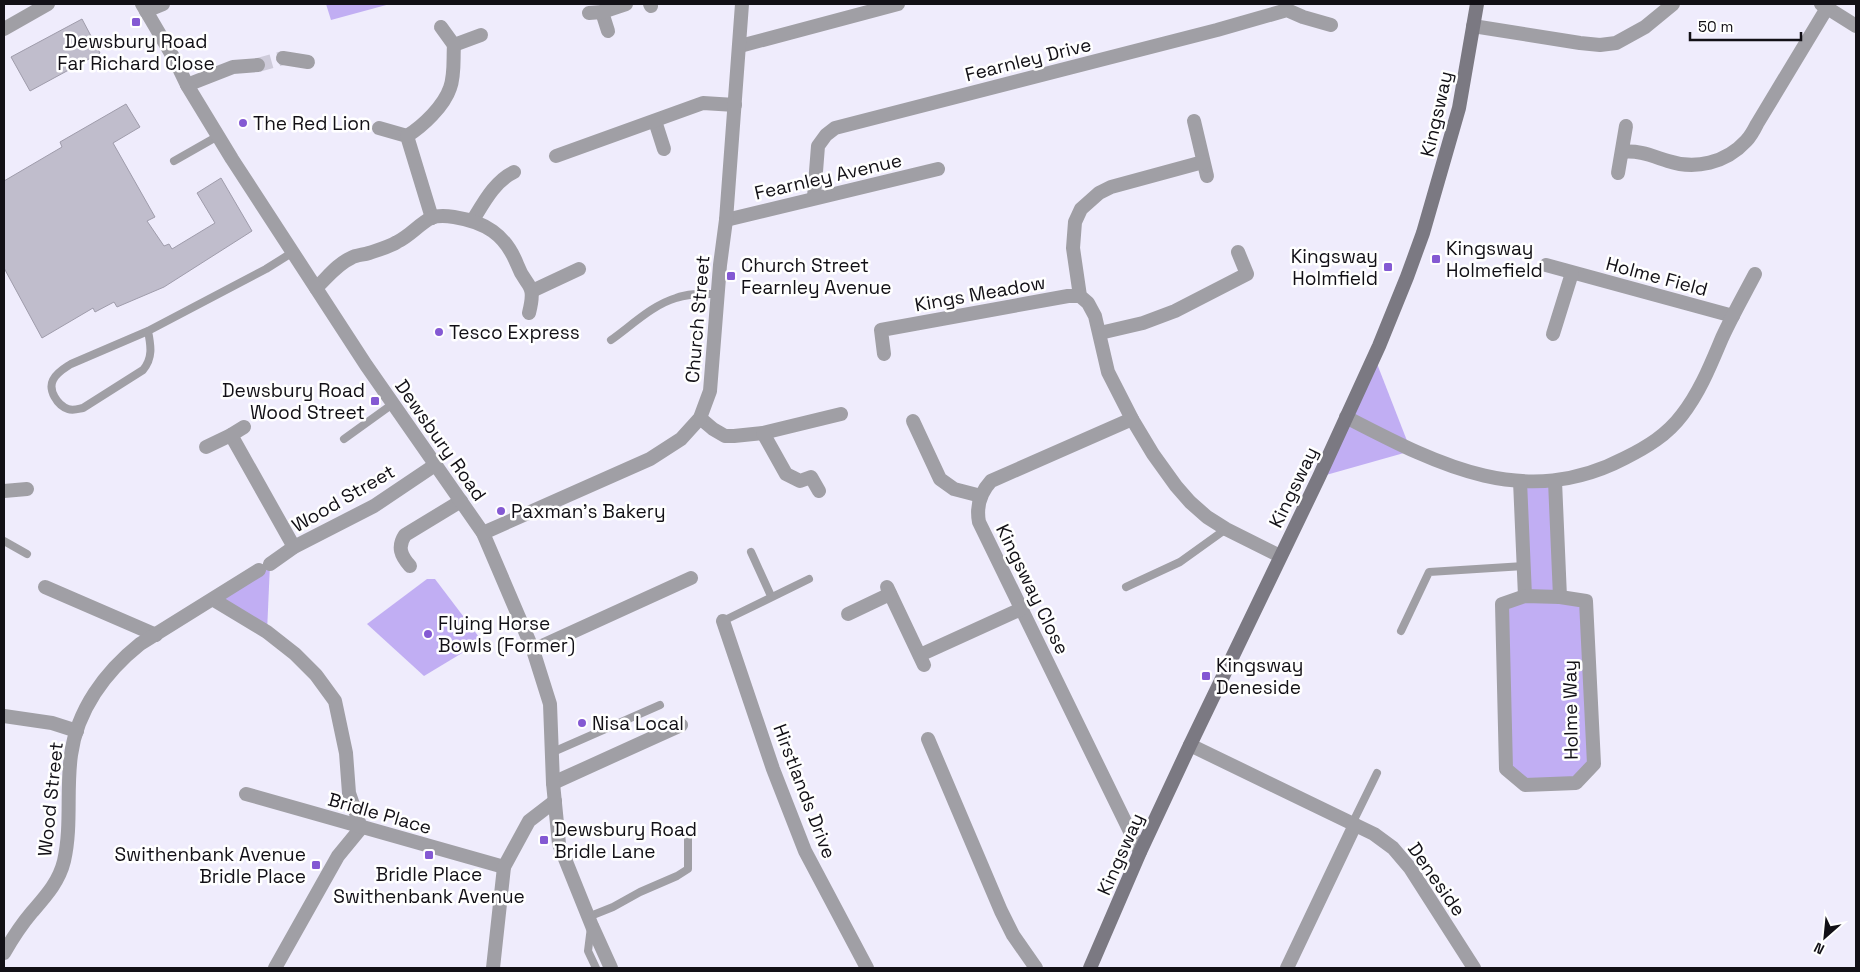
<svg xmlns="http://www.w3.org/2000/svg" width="1860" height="972" viewBox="0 0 1860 972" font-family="'Space Grotesk',sans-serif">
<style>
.green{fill:#c1aef3}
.building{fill:#c0bdcc;stroke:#9f9cab}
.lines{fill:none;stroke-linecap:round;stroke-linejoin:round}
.minor-tunnel{stroke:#cecbda;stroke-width:14;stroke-dasharray:14 7;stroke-linecap:butt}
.service{stroke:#a09fa5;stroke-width:8}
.minor{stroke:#a09fa5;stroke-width:14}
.tertiary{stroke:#a09fa5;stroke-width:14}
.secondary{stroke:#7b7982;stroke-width:14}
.poi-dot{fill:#8459d3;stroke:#fff;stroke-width:2}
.labels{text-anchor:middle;stroke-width:5;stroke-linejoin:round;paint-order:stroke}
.poi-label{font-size:19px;fill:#121016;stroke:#fff;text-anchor:start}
.street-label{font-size:19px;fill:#121016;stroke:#fff}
</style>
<rect width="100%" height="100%" fill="#efecfc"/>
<g class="green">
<polygon points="326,4 390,4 331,20"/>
<polygon points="1374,356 1411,451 1319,477"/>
<polygon points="1520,481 1555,481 1560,597 1586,601 1594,764 1576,783 1525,785 1506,769 1502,604 1525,596"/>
<polygon points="270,564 267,632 214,600"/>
<polygon points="427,579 435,579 482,641 424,676 367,624"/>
</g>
<g class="building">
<polygon points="82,19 100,53 30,91 11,57"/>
<polygon points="126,104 140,127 113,143 155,217 147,221 164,246 169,244 172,249 215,223 197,193 221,178 252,231 164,287 117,307 114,302 95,312 93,308 42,338 4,268 4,181 62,147 60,142"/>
</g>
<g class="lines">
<polyline class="minor-tunnel" points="258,65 283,58"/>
<g class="service">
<polyline points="174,161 218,136"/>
<path d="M148 331C151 346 153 358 143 370L83 408C78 409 73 411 68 409 57 405 48 390 53 380 57 372 65 368 71 364L148 331 266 269 293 252"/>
<path d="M611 340C631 326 652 305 676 298 689 293 704 294 718 294"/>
<polyline points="344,439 394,403"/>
<polyline points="4,541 27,554"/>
<polyline points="751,552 771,596"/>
<polyline points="1126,587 1180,562 1226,529"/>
<polyline points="723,621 809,579"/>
<polyline points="1401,631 1429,572 1524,566"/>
<polyline points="553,752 660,705"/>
<polyline points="1352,824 1377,773"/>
<polyline points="588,917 613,907 640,892 677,876 688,869 688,839"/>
<polyline points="591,927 588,951 596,968"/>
</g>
<g class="minor">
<polyline points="650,4 651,6"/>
<polyline points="1821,4 1856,26"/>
<polyline points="146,11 163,4"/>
<polyline points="602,12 608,31"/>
<polyline points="589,13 602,12 626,4"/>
<polyline points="1473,26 1580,43 1600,45 1616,43 1645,27 1673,4"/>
<polyline points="441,27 454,45 481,35"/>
<polyline points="4,29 48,4"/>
<polyline points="740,46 898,4"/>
<polyline points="283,58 308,62"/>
<polyline points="187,85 233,67 258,65"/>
<polyline points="655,121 664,149"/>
<polyline points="1194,121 1207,176"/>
<polyline points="379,128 407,136 432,218"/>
<path d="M407 136C423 126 444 106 450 88 455 75 453 58 454 45"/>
<path d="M1622 152C1639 150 1652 156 1668 161 1695 170 1726 163 1746 141 1751 136 1754 130 1757 124L1827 8"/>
<polyline points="556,156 703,103 735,105"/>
<polyline points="1203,162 1111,187 1099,193 1081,209 1075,222 1073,248 1080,296 1088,303 1095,316 1108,372 1132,419 1153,454 1176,486 1190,502 1207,517 1226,529 1280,556"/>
<polyline points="1618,173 1626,126"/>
<polyline points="814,197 818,146 826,135 835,128 1217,30 1287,10 1303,17 1331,25"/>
<path d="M473 220C484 202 495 181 514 172"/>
<polyline points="726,220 938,169"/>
<polyline points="1546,265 1733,316"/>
<path d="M316 288C327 278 337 264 351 258 356 255 363 255 369 253 378 250 389 247 397 242 410 236 419 224 431 218 438 215 447 216 454 217 485 222 505 234 517 264 526 289 537 281 529 313"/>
<polyline points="532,291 579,269"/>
<polyline points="1100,333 1143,323 1175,311 1247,274 1238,252"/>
<polyline points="1553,334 1572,273"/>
<polyline points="884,354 881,330 1068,296 1080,296"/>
<path d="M1346 417C1437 464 1524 511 1625 458 1647 447 1667 435 1682 415 1700 392 1711 364 1722 338 1732 316 1744 295 1755 274"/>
<polyline points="700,418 713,429 725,436 734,436 763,433 841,414"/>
<path d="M1132 419 991 481C980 493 976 506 979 522L1140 852"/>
<polyline points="913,421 940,479 954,489 981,496"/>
<polyline points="763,433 786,474 800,481 811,477 819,491"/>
<polyline points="231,435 294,547"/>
<polyline points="206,447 231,435 244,427"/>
<polyline points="1520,481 1525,596"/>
<polyline points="1555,481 1560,597"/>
<polyline points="4,491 27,489"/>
<polyline points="270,564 294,547 374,506 435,465"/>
<path d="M410 566C401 556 397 547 405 535L461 501"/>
<polyline points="45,587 156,635"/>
<polyline points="887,587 924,665"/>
<polygon points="1525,596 1560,597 1586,601 1594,764 1576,783 1525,785 1506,769 1502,604"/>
<polyline points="214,600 267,632 295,654 316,675 335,701 346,753 349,793 361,828 338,856 275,968"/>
<polyline points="848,614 890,594"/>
<polyline points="723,621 773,769 805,851 867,968"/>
<polyline points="533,650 691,578"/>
<polyline points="920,655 1021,609"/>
<polyline points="4,716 52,723 77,731"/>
<polyline points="928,739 1001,911 1013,935 1036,968"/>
<polyline points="1190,745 1374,834 1393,848 1410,868 1474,968"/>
<polyline points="553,783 681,725"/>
<polyline points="246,794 504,867"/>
<path d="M4 953C12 939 21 925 32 912 45 897 59 882 64 861 72 826 66 790 71 755 77 710 105 672 140 644L259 570"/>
<polyline points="493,968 504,867 529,821 555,801"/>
<polyline points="1287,968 1355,825"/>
</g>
<g class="tertiary">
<polyline points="142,4 176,62 187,85 232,159 366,365 483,533 533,650 550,704 553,783 559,844 592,926 611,968"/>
<polyline points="483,533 650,459 681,439 700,418 710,391 720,265 726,220 742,4"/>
</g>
<polyline class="secondary" points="1090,968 1140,852 1190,745 1319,477 1379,346 1407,277 1423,233 1459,108 1477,4"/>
</g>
<g class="poi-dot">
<rect x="131" y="17" width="10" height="10" rx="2.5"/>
<circle cx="243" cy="123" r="5"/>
<rect x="1431" y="254" width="10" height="10" rx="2.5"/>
<rect x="1383" y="262" width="10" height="10" rx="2.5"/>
<rect x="726" y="271" width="10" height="10" rx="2.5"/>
<circle cx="439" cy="332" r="5"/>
<rect x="370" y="396" width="10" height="10" rx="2.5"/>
<circle cx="501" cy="511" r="5"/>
<circle cx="428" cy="634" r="5"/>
<rect x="1201" y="671" width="10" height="10" rx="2.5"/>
<circle cx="582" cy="723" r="5"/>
<rect x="539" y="835" width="10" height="10" rx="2.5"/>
<rect x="424" y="850" width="10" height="10" rx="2.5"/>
<rect x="311" y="860" width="10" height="10" rx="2.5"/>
</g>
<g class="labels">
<g class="poi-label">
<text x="136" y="48" text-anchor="middle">Dewsbury Road<tspan x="136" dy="22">Far Richard Close</tspan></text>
<text x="253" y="130">The Red Lion</text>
<text x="1446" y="255">Kingsway<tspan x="1446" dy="22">Holmefield</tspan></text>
<text x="1378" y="263" text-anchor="end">Kingsway<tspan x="1378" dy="22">Holmfield</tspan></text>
<text x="741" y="272">Church Street<tspan x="741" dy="22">Fearnley Avenue</tspan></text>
<text x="449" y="339">Tesco Express</text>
<text x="365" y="397" text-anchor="end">Dewsbury Road<tspan x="365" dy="22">Wood Street</tspan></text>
<text x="511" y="518">Paxman's Bakery</text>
<text x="438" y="630">Flying Horse<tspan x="438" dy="22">Bowls (Former)</tspan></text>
<text x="1216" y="672">Kingsway<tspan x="1216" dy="22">Deneside</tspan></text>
<text x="592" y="730">Nisa Local</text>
<text x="554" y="836">Dewsbury Road<tspan x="554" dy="22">Bridle Lane</tspan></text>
<text x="306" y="861" text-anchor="end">Swithenbank Avenue<tspan x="306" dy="22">Bridle Place</tspan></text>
<text x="429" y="881" text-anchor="middle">Bridle Place<tspan x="429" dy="22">Swithenbank Avenue</tspan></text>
</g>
<g class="street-label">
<text transform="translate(1028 59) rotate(-14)" y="7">Fearnley Drive</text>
<text transform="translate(1436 114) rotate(-77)" y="7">Kingsway</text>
<text transform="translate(828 176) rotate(-13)" y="7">Fearnley Avenue</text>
<text transform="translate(1657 276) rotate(15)" y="7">Holme Field</text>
<text transform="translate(980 293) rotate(-10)" y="7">Kings Meadow</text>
<text transform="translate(697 319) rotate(-85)" y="7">Church Street</text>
<text transform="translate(441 440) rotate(55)" y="7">Dewsbury Road</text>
<text transform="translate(1293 487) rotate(-64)" y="7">Kingsway</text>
<text transform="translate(343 498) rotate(-30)" y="7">Wood Street</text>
<text transform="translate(1033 589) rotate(64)" y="7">Kingsway Close</text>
<text transform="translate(1570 710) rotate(-91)" y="7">Holme Way</text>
<text transform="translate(805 791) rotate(69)" y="7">Hirstlands Drive</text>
<text transform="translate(50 799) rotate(-84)" y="7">Wood Street</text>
<text transform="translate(380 813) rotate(16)" y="7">Bridle Place</text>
<text transform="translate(1120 854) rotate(-66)" y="7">Kingsway</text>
<text transform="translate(1437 879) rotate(55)" y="7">Deneside</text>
</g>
</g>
<rect width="1860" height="972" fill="none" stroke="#121016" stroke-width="10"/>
<g transform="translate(1825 937) rotate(207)" stroke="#ffffff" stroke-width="4" paint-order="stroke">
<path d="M0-4L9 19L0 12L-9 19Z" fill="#121016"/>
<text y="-8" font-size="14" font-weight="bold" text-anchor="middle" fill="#121016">N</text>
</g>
<path d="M1690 32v8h111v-8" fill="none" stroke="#121016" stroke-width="2.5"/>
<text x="1698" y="32" font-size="15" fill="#121016" stroke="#ffffff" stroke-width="4" paint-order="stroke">50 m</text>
</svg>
